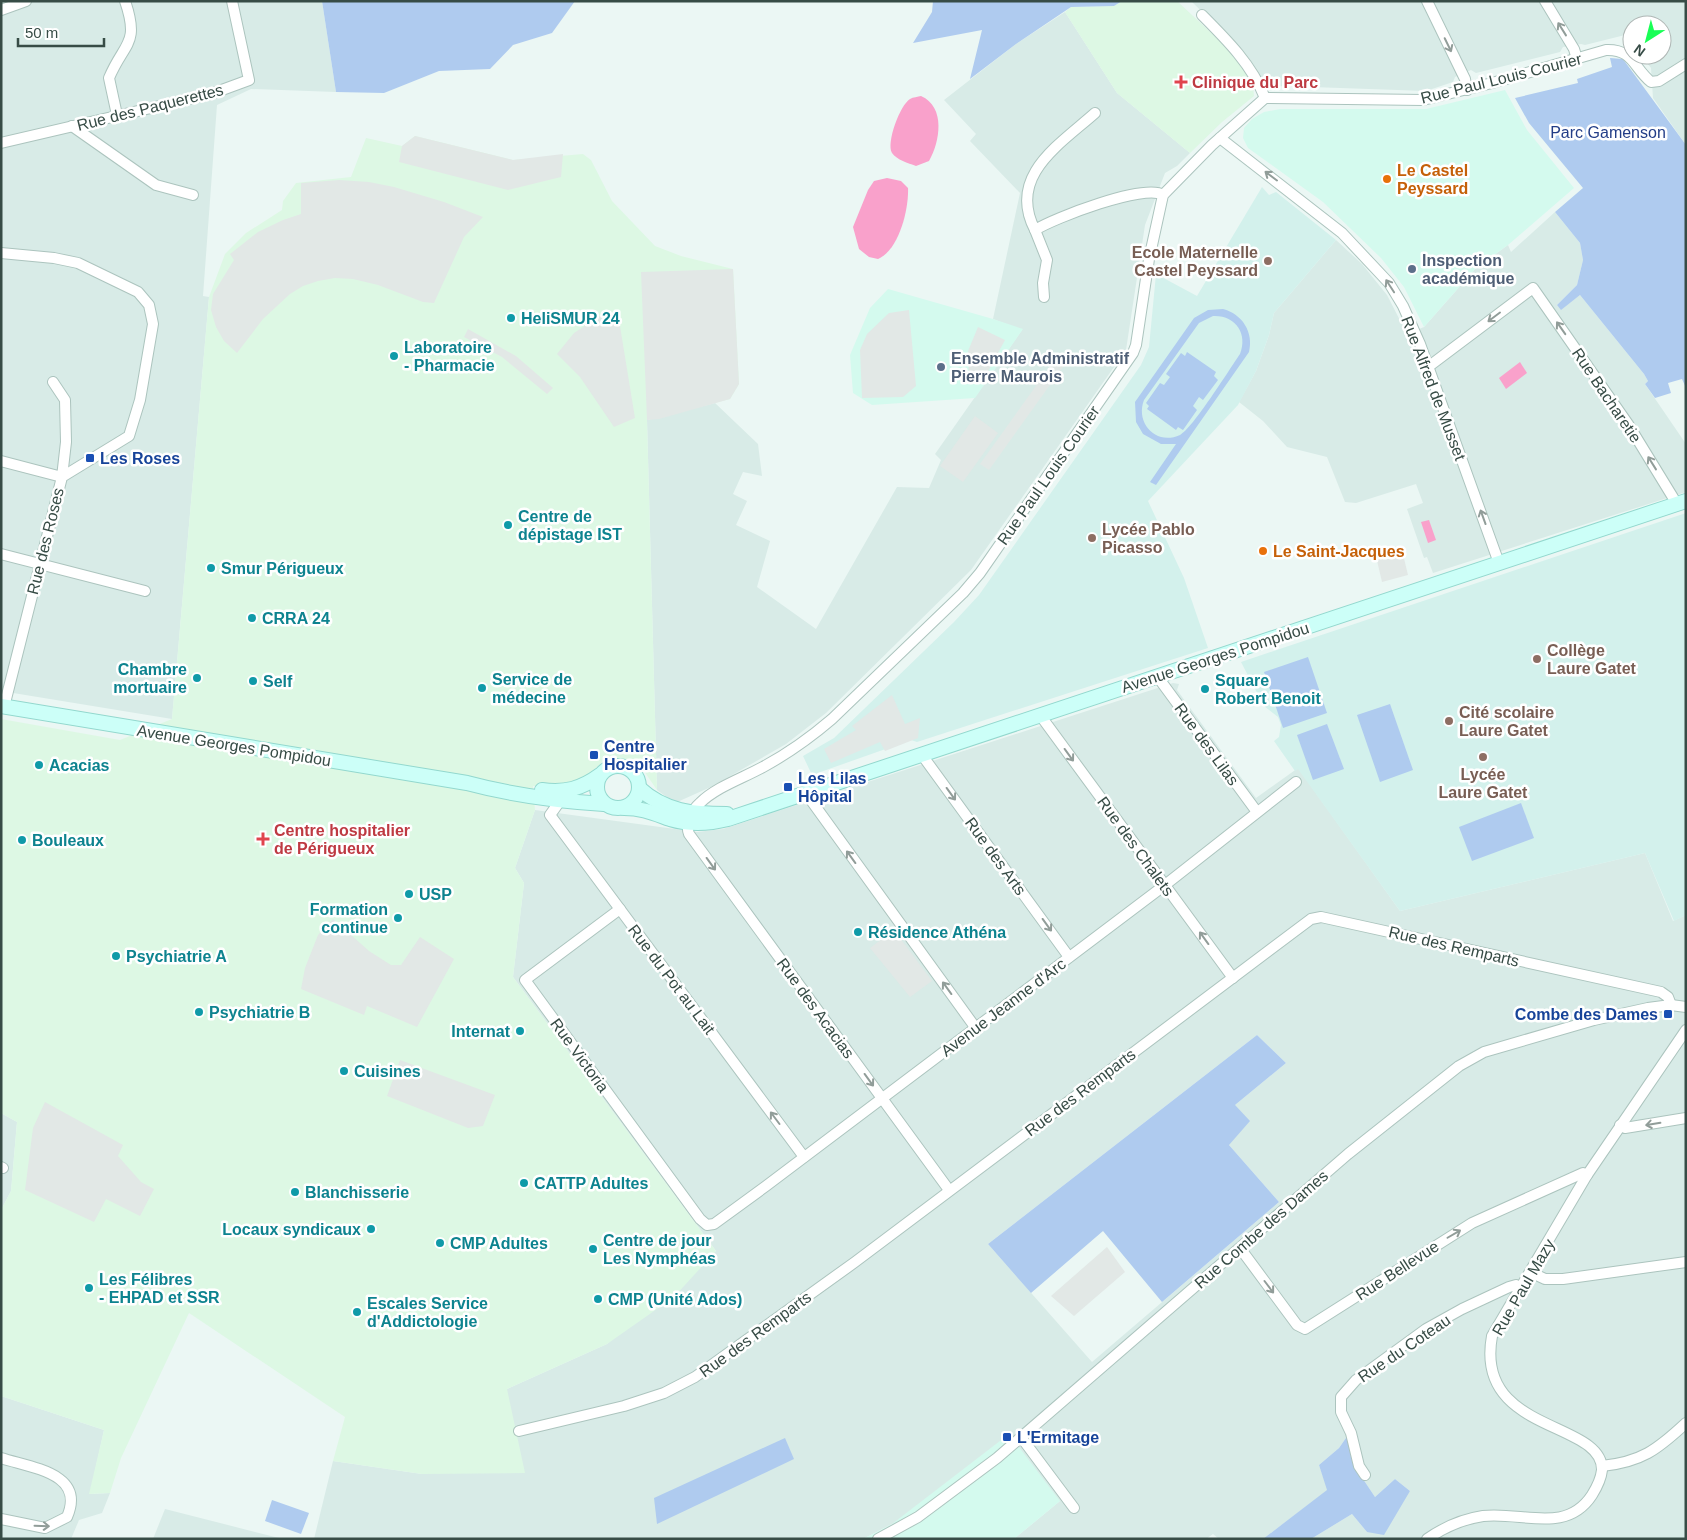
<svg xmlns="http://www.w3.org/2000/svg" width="1687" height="1540" viewBox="0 0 1687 1540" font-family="Helvetica,sans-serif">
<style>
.residential{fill:#d8ebe7;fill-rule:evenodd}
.commercial{fill:#d4faee}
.education{fill:#d3f1ec}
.medical{fill:#ddf8e4}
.green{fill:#afcbef;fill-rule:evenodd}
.parking{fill:#e2e8e6}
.water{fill:#f9a1cb}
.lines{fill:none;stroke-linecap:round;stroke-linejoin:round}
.street-casing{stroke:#acc4be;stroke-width:12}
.secondary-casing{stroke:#93d8ce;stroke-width:16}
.street{stroke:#fff;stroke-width:10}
.secondary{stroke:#ccfff8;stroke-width:14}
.oneway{stroke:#919d99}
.health-dot{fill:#e0444e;stroke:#fff;stroke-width:2}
.food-dot{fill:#e8710a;stroke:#fff;stroke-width:2}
.education-dot{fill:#8d6e63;stroke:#fff;stroke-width:2}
.service-dot{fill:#5c6f8a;stroke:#fff;stroke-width:2}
.culture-dot{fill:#0f9aa8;stroke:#fff;stroke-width:2}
.transit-dot{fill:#1a4fb4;stroke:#fff;stroke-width:2}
.labels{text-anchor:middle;stroke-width:5;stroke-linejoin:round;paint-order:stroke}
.street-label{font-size:16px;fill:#374c46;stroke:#fff}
.health-label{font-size:16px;font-weight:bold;fill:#be3a42;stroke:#fff;text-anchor:start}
.park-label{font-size:16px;fill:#223d87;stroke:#fff}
.food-label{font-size:16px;font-weight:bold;fill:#c56008;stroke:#fff;text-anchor:start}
.education-label{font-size:16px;font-weight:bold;fill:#785e54;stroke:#fff;text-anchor:start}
.service-label{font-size:16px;font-weight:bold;fill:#4e5e75;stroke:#fff;text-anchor:start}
.culture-label{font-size:16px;font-weight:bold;fill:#0d838f;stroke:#fff;text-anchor:start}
.transit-label{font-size:16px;font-weight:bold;fill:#164399;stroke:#fff;text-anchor:start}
</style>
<rect width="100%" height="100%" fill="#ebf7f4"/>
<g class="residential">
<polygon points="1,1 322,1 336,92 251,89 217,105 203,296 209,297 172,719 1,691"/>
<polygon points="1191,1 1686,1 1686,145 1653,98 1651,68 1641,55 1662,55 1662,25 1632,25 1632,43 1625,35 1585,45 1581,44 1563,47 1560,52 1476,73 1471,70 1455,77 1453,82 1426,91 1283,86 1269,88 1232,41"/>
<polygon points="1065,12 1117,93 1190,153 1177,166 1165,173 1145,225 1126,350 971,570 826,713 786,744 713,786 675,803 657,790 647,420 715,403 758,444 762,476 743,472 733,494 747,501 736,525 770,541 757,587 816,629 897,487 929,488 941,460 935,454 1022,330 993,319 1020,193 970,141 976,134 944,100 1016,44"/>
<polygon points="1555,212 1580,243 1583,260 1577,285 1557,305 1561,309 1580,295 1644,374 1648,381 1645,384 1686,444 1686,492 1433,573 1427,557 1424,558 1407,509 1423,503 1416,484 1356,503 1345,502 1327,457 1287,447 1263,421 1239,402 1256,371 1269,335 1274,313 1336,240 1362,264 1387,295 1407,334 1424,327 1476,268 1508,245 1511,252"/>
<path d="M1173 683 1179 684 1177 690 1256 798 1298 768 1400 911 1645 853 1673 921 1686 915V1539H1311L1352 1514 1367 1532 1410 1491 1395 1479 1375 1497 1357 1470 1348 1435 1339 1448 1319 1465 1328 1490 1263 1539H1219L1213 1534 1206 1539H1014L1060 1501 892 1524 863 1539H314L333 1461 422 1474 507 1389 607 1344 716 1251 513 977 524 883 515 868 535 810 697 832 723 829ZM1257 1035 1286 1063 1235 1105 1229 1145 1279 1202 1092 1362 988 1244Z"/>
<polygon points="1,1113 17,1122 11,1191 1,1210"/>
<polygon points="1,1396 104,1430 90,1494 110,1493 102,1513 79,1520 71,1539 1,1539"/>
<polygon points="165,1509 283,1539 153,1539"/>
</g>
<g class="commercial">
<polygon points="1505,90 1527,130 1574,188 1508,245 1476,268 1424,327 1404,287 1381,258 1323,202 1248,148 1243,138 1244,128 1252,119 1264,112 1280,109 1426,109"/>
<polygon points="888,289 993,319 1023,329 975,398 872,405 853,393 850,355 870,308"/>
<polygon points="1009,1434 1060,1501 1014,1539 863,1539 892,1524"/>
</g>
<g class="education">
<polygon points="1262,187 1269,195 1276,192 1336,240 1274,313 1269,335 1256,371 1238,405 1148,501 1184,578 1208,648 917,742 911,740 812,775 803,756 834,738 954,622 979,595 1141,365 1149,347 1156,274 1197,296"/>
<polygon points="1686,513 1686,915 1674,921 1645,853 1400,911 1298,769 1295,771 1274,741 1279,737 1281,725 1278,717 1264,706 1241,662"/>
</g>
<g class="medical">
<polygon points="1122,1 1177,1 1222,43 1252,77 1254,96 1222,122 1190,153 1117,93 1065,12 1071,7 1114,6"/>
<polygon points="415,136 513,160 583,154 591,160 612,201 655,246 681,256 733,269 739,384 730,399 647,420 657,790 644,771 633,760 606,759 588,775 560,788 533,786 535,810 515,868 524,883 513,977 716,1251 674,1297 607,1344 507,1389 525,1473 422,1474 333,1461 345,1417 189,1313 121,1458 110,1493 89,1494 104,1430 1,1396 1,1210 11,1191 17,1122 1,1113 1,719 120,740 172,719 209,297 225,254 246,233 282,210 283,201 296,183 351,177 366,138 402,146"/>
</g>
<g class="green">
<polygon points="322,1 575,1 552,33 513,45 490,69 439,71 384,93 336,92"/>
<polygon points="933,1 1122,1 1114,6 1071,7 1016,44 970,79 982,30 913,43 932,12"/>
<polygon points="1610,58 1623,59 1686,145 1686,388 1682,379 1668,383 1671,393 1655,398 1645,384 1648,381 1644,374 1580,295 1561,310 1557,305 1577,285 1583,260 1580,243 1555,212 1583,188 1529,123 1515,98 1578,83 1577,79 1612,67"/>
<path d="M1223 309C1242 314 1254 332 1249 352L1156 485 1150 482 1176 444H1161L1143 434 1136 422 1135 402 1194 318 1208 310ZM1213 316C1236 315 1248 334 1240 354 1229 370 1193 428 1180 435 1156 446 1135 423 1144 400L1199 323Z"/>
<polygon points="1187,352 1216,372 1214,376 1218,380 1203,400 1199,397 1193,406 1197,410 1183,430 1178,427 1176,430 1147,409 1149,406 1146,403 1160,383 1164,385 1170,377 1166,374 1181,353 1185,356"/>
<polygon points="1308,657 1327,713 1283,728 1264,672"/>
<polygon points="1390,704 1413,770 1380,782 1357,715"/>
<polygon points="1327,724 1344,769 1313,780 1297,735"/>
<polygon points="1521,803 1534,838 1472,861 1459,827"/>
<polygon points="1257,1035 1286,1063 1235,1105 1250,1121 1229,1145 1279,1202 1162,1302 1103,1231 1031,1293 988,1244"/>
<polygon points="1348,1435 1357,1470 1375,1497 1395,1479 1410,1491 1384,1535 1367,1532 1352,1514 1311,1539 1263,1539 1327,1490 1319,1465 1339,1448"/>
<polygon points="785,1438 794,1459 657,1524 654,1498"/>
<polygon points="272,1500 309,1513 301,1534 265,1521"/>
</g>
<g class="parking">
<polygon points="415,136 513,160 563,154 561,177 508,190 399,162 402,146"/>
<polygon points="339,180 369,182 394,187 444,202 483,217 464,237 434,303 423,302 378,285 353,279 335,278 318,281 303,286 290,294 263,319 237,353 224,341 216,327 211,310 213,294 234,260 230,254 258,232 283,220 301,214 301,183"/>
<polygon points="733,269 739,384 730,399 659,419 647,420 641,272"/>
<polygon points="909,310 916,386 903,397 862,398 860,350 867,334 889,313"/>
<polygon points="606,312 609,321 619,320 635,418 614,427 580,377 557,354 574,333"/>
<polygon points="978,327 1005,340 984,379 969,380 968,351"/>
<polygon points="468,329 516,356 553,388 547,394 502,357 464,337"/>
<polygon points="1056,358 1065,364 989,470 980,464"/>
<polygon points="975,416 998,433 963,482 940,466"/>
<polygon points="1401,546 1408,575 1382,582 1375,552"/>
<polygon points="892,695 905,724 920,718 918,738 885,751 880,742 831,763 824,749 856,730 852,726"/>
<polygon points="333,919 369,951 391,965 401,965 420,937 454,959 417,1027 367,1006 364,1015 301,989 305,968 318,935"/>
<polygon points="894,930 932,981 910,997 870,948"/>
<polygon points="400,1060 495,1095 483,1126 468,1128 387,1096"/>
<polygon points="45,1102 123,1145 118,1156 141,1182 154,1189 140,1216 106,1199 94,1222 25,1190 33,1128"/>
<polygon points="1107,1247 1125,1272 1074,1316 1051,1296"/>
</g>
<g class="water">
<path d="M921 96C946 107 940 142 929 161L916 166C908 163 897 160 892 153 886 143 900 105 910 99 913 97 918 97 921 96Z"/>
<path d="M887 178 901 181 908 188C909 209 899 250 878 259L869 257 859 249 853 227 868 190 874 181Z"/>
<polygon points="1520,362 1527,373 1506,389 1499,378"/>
<polygon points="1429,520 1436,540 1428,543 1421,522"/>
</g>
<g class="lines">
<defs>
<g id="street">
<polyline points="1427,1 1465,79 1467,90"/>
<polyline points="1545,1 1574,49 1577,59"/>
<polyline points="1,10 26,1"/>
<path d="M1202 15C1227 40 1252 65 1265 98"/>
<path d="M1095 113C1059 145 1007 176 1035 230 1054 218 1145 183 1163 195"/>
<path d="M117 115 109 78C124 42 140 45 125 1"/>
<polyline points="72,126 156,185 193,195"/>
<polyline points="1220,138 1342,233 1389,283 1403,306 1420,344 1499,563"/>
<polyline points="1,143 211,94 249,80 232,1"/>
<polyline points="1035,230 1047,260 1043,283 1044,297"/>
<polyline points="1,253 54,258 78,263 138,292 149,305 153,324 140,400 129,436 62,477 4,707"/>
<polyline points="1428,367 1533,288 1628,424 1677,504"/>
<polyline points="1,461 62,477 66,442 65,400 53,382"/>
<polyline points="1,554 145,591"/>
<polyline points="1157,676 1257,812"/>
<polyline points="1040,715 1233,978"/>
<polyline points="922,755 1069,957"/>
<polyline points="805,792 975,1027"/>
<polyline points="560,801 550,815 804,1157"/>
<polyline points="620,909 525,980 700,1219 707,1225 714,1224 766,1186 1165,885 1296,782"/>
<polyline points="1620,1125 1625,1128 1686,1118"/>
<polyline points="1,1167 3,1168"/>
<path d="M949 1190 689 834C685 824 692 810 700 803 716 787 743 778 763 767 787 754 811 737 832 719L963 593 980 573 1133 353 1136 345 1149 259 1163 195 1212 145 1265 98 1423 100 1492 83 1606 50C1633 49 1633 67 1651 82L1659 81 1686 64"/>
<polyline points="1240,1248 1297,1325 1305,1329 1472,1223 1583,1173 1587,1175"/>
<polyline points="1530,1272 1545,1279 1563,1279 1686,1262"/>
<polyline points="519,1431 624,1406 664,1393 695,1377 855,1262 1311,919 1321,917 1661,992 1668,997 1671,1005"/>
<polyline points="1021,1437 1074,1508"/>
<path d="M1 1458C32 1468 86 1473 67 1517L45 1528 1 1519"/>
<path d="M1602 1466C1641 1462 1657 1450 1686 1423"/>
<polyline points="1365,1475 1359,1466 1351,1433 1341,1412 1341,1397 1356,1380 1426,1329 1462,1309 1509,1287 1516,1285 1520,1288"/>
<polyline points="878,1539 918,1517 997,1458 1348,1154 1459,1066 1484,1052 1594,1020 1648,1008 1671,1005 1686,1007"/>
<path d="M1427 1539C1443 1528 1463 1519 1483 1516 1521 1511 1566 1535 1592 1495 1597 1487 1601 1479 1602 1470 1603 1420 1474 1434 1492 1336L1587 1175 1686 1030"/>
</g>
<g id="secondary">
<path d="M1 706 467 783C512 795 557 801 604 804"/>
<circle cx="618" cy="787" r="21"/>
<path d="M639 788C665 812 693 814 727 814"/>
<path d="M542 790C565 793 581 789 600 775"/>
<path d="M624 808C642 808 653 813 670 819 690 825 708 824 728 819L1686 501"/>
</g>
</defs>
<use href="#street" class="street-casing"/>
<use href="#secondary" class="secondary-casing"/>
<use href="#street" class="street"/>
<use href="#secondary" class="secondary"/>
</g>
<defs><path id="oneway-shaft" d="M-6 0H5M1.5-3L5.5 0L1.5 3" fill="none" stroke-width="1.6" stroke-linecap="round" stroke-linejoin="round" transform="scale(1.25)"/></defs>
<g class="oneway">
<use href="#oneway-shaft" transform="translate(1562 29) rotate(-122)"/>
<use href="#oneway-shaft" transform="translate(1448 45) rotate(64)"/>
<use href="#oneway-shaft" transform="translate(1271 176) rotate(-143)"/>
<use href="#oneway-shaft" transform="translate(1390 286) rotate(-123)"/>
<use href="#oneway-shaft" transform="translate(1494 317) rotate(143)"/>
<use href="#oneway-shaft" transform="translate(1561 328) rotate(-125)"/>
<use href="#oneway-shaft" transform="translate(1652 463) rotate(-122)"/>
<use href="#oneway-shaft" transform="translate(1483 517) rotate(-110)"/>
<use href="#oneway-shaft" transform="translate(1069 755) rotate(54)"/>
<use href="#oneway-shaft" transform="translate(951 794) rotate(54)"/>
<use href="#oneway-shaft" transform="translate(851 857) rotate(-126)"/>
<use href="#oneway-shaft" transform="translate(711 864) rotate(54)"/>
<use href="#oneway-shaft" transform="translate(1047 925) rotate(54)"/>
<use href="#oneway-shaft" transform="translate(1204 938) rotate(-126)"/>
<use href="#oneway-shaft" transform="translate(947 988) rotate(-126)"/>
<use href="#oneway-shaft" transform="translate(869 1080) rotate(54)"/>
<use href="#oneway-shaft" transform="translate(775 1118) rotate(-127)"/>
<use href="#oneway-shaft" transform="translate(1653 1124) rotate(171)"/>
<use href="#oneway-shaft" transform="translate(1454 1234) rotate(-30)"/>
<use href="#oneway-shaft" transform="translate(1269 1287) rotate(53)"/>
<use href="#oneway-shaft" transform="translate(42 1526) rotate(2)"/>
</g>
<g class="health-dot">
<path d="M1178.5 74.5h5v5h5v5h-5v5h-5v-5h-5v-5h5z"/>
<path d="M260.5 831.5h5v5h5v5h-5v5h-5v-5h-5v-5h5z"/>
</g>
<g class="food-dot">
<circle cx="1387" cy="179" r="5"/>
<circle cx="1263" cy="551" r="5"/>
</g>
<g class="education-dot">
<circle cx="1268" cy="261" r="5"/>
<circle cx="1092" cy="538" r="5"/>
<circle cx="1537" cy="659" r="5"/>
<circle cx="1449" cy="721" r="5"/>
<circle cx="1483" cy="757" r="5"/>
</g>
<g class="service-dot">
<circle cx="1412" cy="269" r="5"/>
<circle cx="941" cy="367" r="5"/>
</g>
<g class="culture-dot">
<circle cx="511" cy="318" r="5"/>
<circle cx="394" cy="356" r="5"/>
<circle cx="508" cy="525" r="5"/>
<circle cx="211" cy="568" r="5"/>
<circle cx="252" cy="618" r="5"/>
<circle cx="197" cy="678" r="5"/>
<circle cx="253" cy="681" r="5"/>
<circle cx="482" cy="688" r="5"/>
<circle cx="1205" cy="689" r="5"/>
<circle cx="39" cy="765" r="5"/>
<circle cx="22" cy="840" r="5"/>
<circle cx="409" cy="894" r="5"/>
<circle cx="398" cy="918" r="5"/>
<circle cx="858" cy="932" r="5"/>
<circle cx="116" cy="956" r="5"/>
<circle cx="199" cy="1012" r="5"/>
<circle cx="520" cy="1031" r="5"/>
<circle cx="344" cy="1071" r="5"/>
<circle cx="524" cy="1183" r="5"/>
<circle cx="295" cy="1192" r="5"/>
<circle cx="371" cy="1229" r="5"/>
<circle cx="440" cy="1243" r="5"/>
<circle cx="593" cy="1249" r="5"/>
<circle cx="89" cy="1288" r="5"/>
<circle cx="598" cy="1299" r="5"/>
<circle cx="357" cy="1312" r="5"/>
</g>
<g class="transit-dot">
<rect x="85" y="453" width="10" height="10" rx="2.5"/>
<rect x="589" y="750" width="10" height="10" rx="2.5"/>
<rect x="783" y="782" width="10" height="10" rx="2.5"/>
<rect x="1663" y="1009" width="10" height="10" rx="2.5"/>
<rect x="1002" y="1432" width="10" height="10" rx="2.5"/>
</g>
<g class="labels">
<g class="street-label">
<text transform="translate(1501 78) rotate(-14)" y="6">Rue Paul Louis Courier</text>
<text transform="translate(150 107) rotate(-14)" y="6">Rue des Paquerettes</text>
<text transform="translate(1434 388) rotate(69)" y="6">Rue Alfred de Musset</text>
<text transform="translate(1607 395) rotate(56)" y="6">Rue Bacharetie</text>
<text transform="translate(1048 475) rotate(-55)" y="6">Rue Paul Louis Courier</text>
<text transform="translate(45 541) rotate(-76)" y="6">Rue des Roses</text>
<text transform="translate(1215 657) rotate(-18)" y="6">Avenue Georges Pompidou</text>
<text transform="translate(1207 744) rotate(54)" y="6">Rue des Lilas</text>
<text transform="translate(234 745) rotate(9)" y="6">Avenue Georges Pompidou</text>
<text transform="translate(1136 846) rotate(54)" y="6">Rue des Chalets</text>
<text transform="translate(996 856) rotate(54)" y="6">Rue des Arts</text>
<text transform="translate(1454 946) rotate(13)" y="6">Rue des Remparts</text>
<text transform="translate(672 979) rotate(53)" y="6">Rue du Pot au Lait</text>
<text transform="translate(1003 1007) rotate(-37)" y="6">Avenue Jeanne d'Arc</text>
<text transform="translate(816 1008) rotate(54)" y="6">Rue des Acacias</text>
<text transform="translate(580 1055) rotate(54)" y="6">Rue Victoria</text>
<text transform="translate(1080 1092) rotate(-37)" y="6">Rue des Remparts</text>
<text transform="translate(1261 1229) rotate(-41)" y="6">Rue Combe des Dames</text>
<text transform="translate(1397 1270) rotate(-33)" y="6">Rue Bellevue</text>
<text transform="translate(1523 1287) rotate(-60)" y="6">Rue Paul Mazy</text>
<text transform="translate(755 1334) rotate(-36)" y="6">Rue des Remparts</text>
<text transform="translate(1404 1348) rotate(-34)" y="6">Rue du Coteau</text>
</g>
<g class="health-label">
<text x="1192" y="88">Clinique du Parc</text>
<text x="274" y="836">Centre hospitalier<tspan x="274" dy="18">de Périgueux</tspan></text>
</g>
<g class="park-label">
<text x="1608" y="138">Parc Gamenson</text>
</g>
<g class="food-label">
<text x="1397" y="176">Le Castel<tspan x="1397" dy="18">Peyssard</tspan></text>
<text x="1273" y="557">Le Saint-Jacques</text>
</g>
<g class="education-label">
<text x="1258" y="258" text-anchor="end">Ecole Maternelle<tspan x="1258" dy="18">Castel Peyssard</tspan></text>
<text x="1102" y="535">Lycée Pablo<tspan x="1102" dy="18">Picasso</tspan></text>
<text x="1547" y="656">Collège<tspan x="1547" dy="18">Laure Gatet</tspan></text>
<text x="1459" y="718">Cité scolaire<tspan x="1459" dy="18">Laure Gatet</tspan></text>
<text x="1483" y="780" text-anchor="middle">Lycée<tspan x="1483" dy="18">Laure Gatet</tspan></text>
</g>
<g class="service-label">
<text x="1422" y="266">Inspection<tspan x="1422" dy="18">académique</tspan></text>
<text x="951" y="364">Ensemble Administratif<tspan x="951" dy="18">Pierre Maurois</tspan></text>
</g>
<g class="culture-label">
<text x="521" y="324">HeliSMUR 24</text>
<text x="404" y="353">Laboratoire<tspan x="404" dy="18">- Pharmacie</tspan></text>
<text x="518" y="522">Centre de<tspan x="518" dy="18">dépistage IST</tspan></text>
<text x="221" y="574">Smur Périgueux</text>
<text x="262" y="624">CRRA 24</text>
<text x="187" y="675" text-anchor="end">Chambre<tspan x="187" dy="18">mortuaire</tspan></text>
<text x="492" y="685">Service de<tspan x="492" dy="18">médecine</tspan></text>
<text x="1215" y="686">Square<tspan x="1215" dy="18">Robert Benoit</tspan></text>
<text x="263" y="687">Self</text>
<text x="49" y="771">Acacias</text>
<text x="32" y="846">Bouleaux</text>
<text x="419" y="900">USP</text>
<text x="388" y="915" text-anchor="end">Formation<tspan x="388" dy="18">continue</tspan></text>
<text x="868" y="938">Résidence Athéna</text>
<text x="126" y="962">Psychiatrie A</text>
<text x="209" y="1018">Psychiatrie B</text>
<text x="510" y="1037" text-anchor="end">Internat</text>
<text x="354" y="1077">Cuisines</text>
<text x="534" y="1189">CATTP Adultes</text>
<text x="305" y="1198">Blanchisserie</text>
<text x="361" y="1235" text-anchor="end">Locaux syndicaux</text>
<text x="603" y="1246">Centre de jour<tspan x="603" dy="18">Les Nymphéas</tspan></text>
<text x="450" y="1249">CMP Adultes</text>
<text x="99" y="1285">Les Félibres<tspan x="99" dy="18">- EHPAD et SSR</tspan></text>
<text x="608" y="1305">CMP (Unité Ados)</text>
<text x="367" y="1309">Escales Service<tspan x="367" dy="18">d'Addictologie</tspan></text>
</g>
<g class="transit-label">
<text x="100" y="464">Les Roses</text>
<text x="604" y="752">Centre<tspan x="604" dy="18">Hospitalier</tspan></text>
<text x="798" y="784">Les Lilas<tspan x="798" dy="18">Hôpital</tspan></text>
<text x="1658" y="1020" text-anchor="end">Combe des Dames</text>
<text x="1017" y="1443">L'Ermitage</text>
</g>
</g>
<rect width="1687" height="1540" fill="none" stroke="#374c46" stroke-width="5"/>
<g transform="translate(1647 40) rotate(216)"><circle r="24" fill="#ffffff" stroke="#afb7b5"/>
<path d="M0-4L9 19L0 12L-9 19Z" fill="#19ff56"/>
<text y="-8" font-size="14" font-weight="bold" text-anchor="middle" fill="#374c46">N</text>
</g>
<path d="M18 38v8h86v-8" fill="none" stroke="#374c46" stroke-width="2.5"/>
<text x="25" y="38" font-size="15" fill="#374c46" stroke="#ffffff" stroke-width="4" paint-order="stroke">50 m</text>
</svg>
